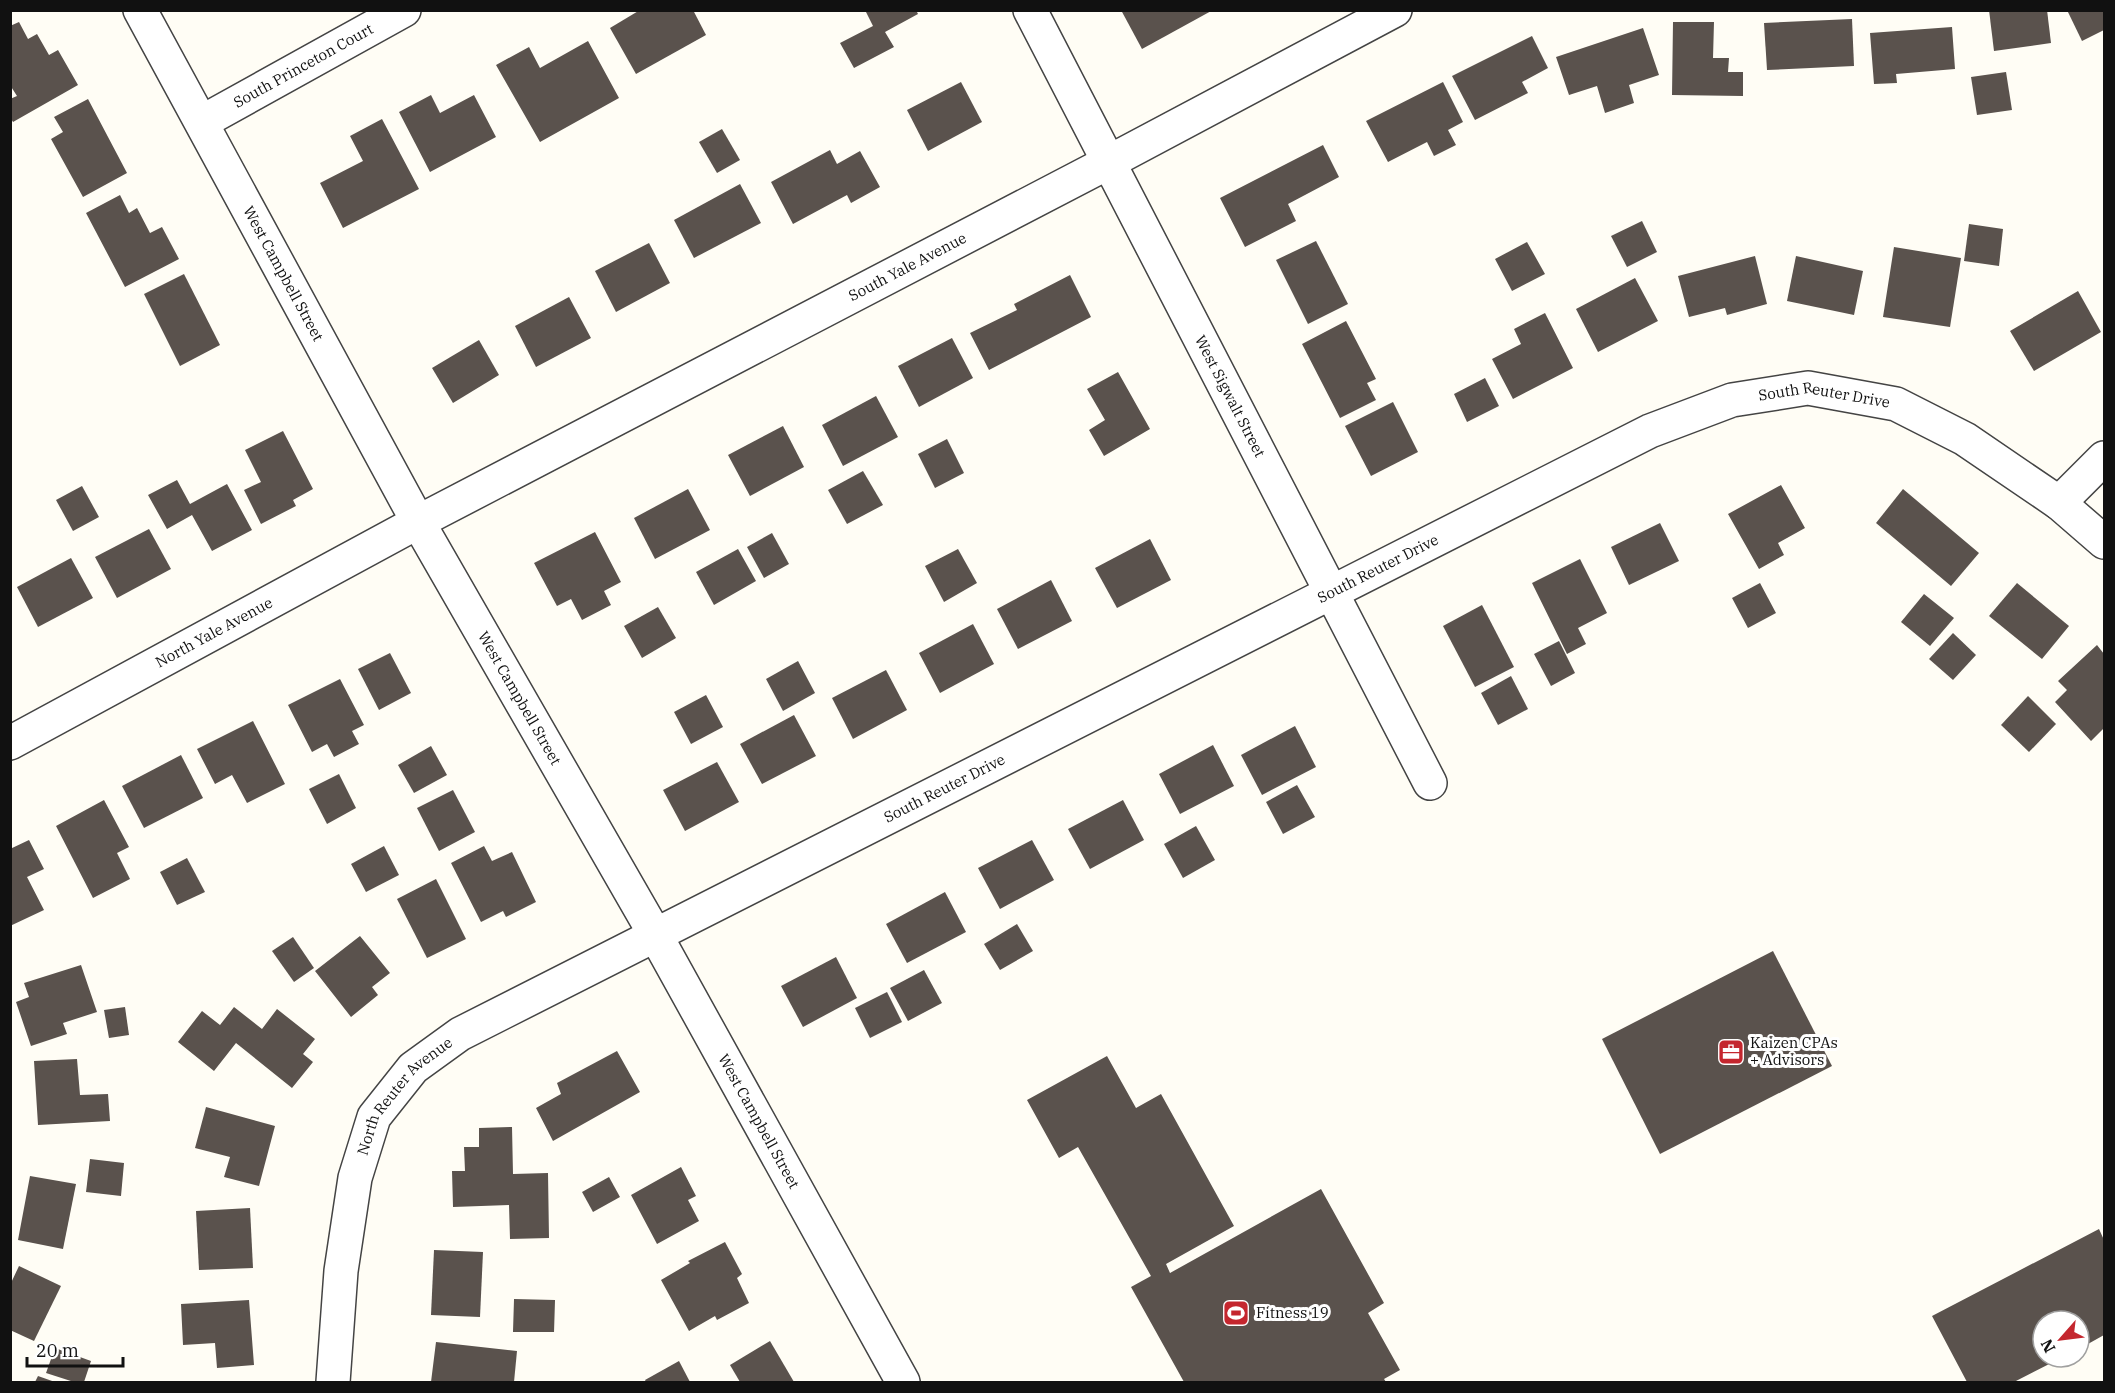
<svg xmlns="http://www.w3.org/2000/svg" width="2115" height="1393" viewBox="0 0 2115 1393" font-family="'IBM Plex Serif',serif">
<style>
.building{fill:#5a524d}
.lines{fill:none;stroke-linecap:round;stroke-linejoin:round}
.minor-casing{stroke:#444;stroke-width:36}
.minor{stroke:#fff;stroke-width:33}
.labels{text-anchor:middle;stroke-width:6;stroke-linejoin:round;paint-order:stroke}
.street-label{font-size:15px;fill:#111;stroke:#fff}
.poi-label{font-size:15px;fill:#111;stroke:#fff;text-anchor:start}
</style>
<rect width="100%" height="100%" fill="#fffdf5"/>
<g class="building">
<polygon points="640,10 693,10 706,35 636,74 610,28"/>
<polygon points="865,10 916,10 918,14 885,32 894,47 854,68 840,43 873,26"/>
<polygon points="1121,10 1213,10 1142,49"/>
<polygon points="1989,10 2047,10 2051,43 1994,51"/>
<polygon points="2067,10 2104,10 2104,30 2082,41"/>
<polygon points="1852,19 1854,66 1767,70 1764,23"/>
<polygon points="19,22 28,39 37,34 49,55 58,50 78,85 13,122 10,117 10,99 17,96 10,85 10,26"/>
<polygon points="1673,22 1714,22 1713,58 1729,58 1728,72 1743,72 1743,96 1672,95"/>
<polygon points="1952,27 1955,69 1896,74 1897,83 1874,84 1870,33"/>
<polygon points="1643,28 1659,75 1629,85 1634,103 1605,113 1597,86 1569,95 1556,57"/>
<polygon points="1532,36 1548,68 1522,82 1528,93 1475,120 1452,76"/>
<polygon points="588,41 619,98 540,142 496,65 529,47 540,68"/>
<polygon points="2006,72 2012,110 1977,115 1971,77"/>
<polygon points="961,82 982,122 928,151 907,110"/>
<polygon points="1443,82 1463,122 1448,130 1456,145 1434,156 1427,142 1388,162 1366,121"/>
<polygon points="431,95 440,113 474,95 496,137 430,172 399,112"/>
<polygon points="88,99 127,173 83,197 51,139 63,132 54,117"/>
<polygon points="382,119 419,189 343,228 320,183 363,161 350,136"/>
<polygon points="722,129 740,160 717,173 699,142"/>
<polygon points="1323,145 1339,177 1288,204 1296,221 1245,247 1220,198"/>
<polygon points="830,150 837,164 860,151 880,187 851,203 847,195 793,224 771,182"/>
<polygon points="740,184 761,223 694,258 674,220"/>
<polygon points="120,195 129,213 137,208 150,233 162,227 179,259 125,287 86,213"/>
<polygon points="1642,221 1657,252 1627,267 1611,236"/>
<polygon points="1969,224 2003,229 1999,266 1964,261"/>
<polygon points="1316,241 1348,304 1308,324 1276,260"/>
<polygon points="1527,242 1545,274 1512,291 1495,259"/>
<polygon points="649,243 670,283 616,312 595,271"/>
<polygon points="1894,247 1961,258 1950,327 1883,317"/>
<polygon points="1755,256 1767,304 1727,315 1725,308 1689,317 1678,276"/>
<polygon points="1796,256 1863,271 1854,315 1787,301"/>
<polygon points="184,274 220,345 180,366 144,294"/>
<polygon points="1070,275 1091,317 989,370 970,333 1017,310 1014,304"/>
<polygon points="1635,278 1658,321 1598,352 1576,309"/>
<polygon points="2078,291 2101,332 2034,371 2010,331"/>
<polygon points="569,297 591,338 536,367 515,326"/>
<polygon points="1545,313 1573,368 1513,399 1492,359 1521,344 1514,329"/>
<polygon points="1346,321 1376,379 1367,383 1376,400 1340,418 1302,344"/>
<polygon points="952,338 973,378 919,407 898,366"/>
<polygon points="479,340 499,375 453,403 432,368"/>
<polygon points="1118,372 1150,429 1104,456 1089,430 1105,420 1087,389"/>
<polygon points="1485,378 1499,406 1467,422 1454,394"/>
<polygon points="876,396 898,437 843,466 822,425"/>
<polygon points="1393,402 1418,452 1371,476 1345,426"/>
<polygon points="783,426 804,467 750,496 728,455"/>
<polygon points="283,431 313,489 293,500 296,506 261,524 244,490 261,482 245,450"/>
<polygon points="947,439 964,473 935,488 918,454"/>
<polygon points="863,471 883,505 847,524 828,490"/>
<polygon points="177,480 190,504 227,484 252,530 212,551 192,515 167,529 148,495"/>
<polygon points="1781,485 1805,528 1778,543 1784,555 1759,569 1728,514"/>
<polygon points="82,486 99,517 73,531 56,500"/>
<polygon points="688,489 710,530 655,559 634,518"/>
<polygon points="1903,489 1979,553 1951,586 1876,523"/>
<polygon points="1660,523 1679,561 1629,585 1611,547"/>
<polygon points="149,529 171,569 117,598 95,557"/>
<polygon points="595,532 621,582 604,591 611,605 582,620 571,599 557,606 534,563"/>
<polygon points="772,533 789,564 764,578 747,547"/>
<polygon points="1150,539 1171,580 1117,608 1095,568"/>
<polygon points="738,549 756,581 714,605 696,572"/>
<polygon points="958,549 977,583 944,602 925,566"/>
<polygon points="71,558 93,598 38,627 17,587"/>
<polygon points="1580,559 1607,613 1578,628 1586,644 1567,654 1532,583"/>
<polygon points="1051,580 1072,621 1018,649 997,609"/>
<polygon points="1760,583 1776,613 1748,628 1732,598"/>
<polygon points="2017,583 2069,626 2042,659 1989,616"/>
<polygon points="1924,594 1954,618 1930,646 1901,622"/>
<polygon points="1482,605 1514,667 1475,687 1443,626"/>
<polygon points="658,607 676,638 642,658 624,626"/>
<polygon points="973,624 994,664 940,693 919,653"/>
<polygon points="1953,633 1976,655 1953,680 1929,659"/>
<polygon points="1559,641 1575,673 1551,686 1534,654"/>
<polygon points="2097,645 2104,654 2104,728 2091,741 2055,702 2067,690 2058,681"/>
<polygon points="390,653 411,693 379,710 358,669"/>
<polygon points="798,661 815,693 783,711 766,679"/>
<polygon points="886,670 907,710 853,739 832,698"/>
<polygon points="1511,676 1528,709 1498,725 1481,693"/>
<polygon points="340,679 364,725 352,731 359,744 334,757 327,744 312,752 288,705"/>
<polygon points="706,695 723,727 691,744 674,712"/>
<polygon points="2028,696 2056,724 2029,752 2001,725"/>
<polygon points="794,715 816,756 762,784 740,744"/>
<polygon points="253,721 285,784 247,803 232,775 215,784 197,749"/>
<polygon points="1295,726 1316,767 1262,795 1241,755"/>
<polygon points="1213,745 1234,786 1180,814 1159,774"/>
<polygon points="431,746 447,775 414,793 398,765"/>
<polygon points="181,755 203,798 144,828 122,786"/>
<polygon points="717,762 739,802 685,831 663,790"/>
<polygon points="339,774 356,808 327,824 309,789"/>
<polygon points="1297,785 1315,817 1283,834 1266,802"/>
<polygon points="453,790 475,832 439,851 417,808"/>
<polygon points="104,800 129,847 117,853 130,879 93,898 56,826"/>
<polygon points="1123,800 1144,840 1090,869 1068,829"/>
<polygon points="1196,826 1215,860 1183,878 1164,844"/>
<polygon points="29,840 44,869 27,877 44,910 10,926 10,849"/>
<polygon points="1032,840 1054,880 1000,909 978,868"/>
<polygon points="384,846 399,875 366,892 351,864"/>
<polygon points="484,846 492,861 512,852 536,902 506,917 503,911 481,922 451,863"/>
<polygon points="187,858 205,892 177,905 160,872"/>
<polygon points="436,879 466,939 427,958 397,899"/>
<polygon points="945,892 966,932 907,963 886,924"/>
<polygon points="1017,924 1033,951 1000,970 984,944"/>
<polygon points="360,936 390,973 372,987 378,995 351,1017 315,971"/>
<polygon points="293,937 314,968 294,982 272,951"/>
<polygon points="1773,951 1832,1066 1660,1154 1602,1039"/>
<polygon points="836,957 857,998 803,1027 781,986"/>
<polygon points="81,965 97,1012 63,1023 67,1034 31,1046 16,1002 29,997 24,983"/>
<polygon points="924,970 942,1003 908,1021 890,988"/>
<polygon points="887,992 902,1022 870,1038 855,1008"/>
<polygon points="125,1007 129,1035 109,1038 104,1010"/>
<polygon points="234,1007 262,1029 277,1009 315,1039 303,1054 313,1062 292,1088 236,1043 214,1071 178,1042 202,1011 220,1025"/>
<polygon points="617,1051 640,1092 553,1141 536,1108 561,1094 557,1083"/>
<polygon points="1107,1056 1136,1108 1161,1094 1234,1226 1166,1264 1170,1273 1321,1189 1384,1303 1368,1313 1400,1370 1384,1379 1386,1382 1184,1382 1131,1287 1151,1276 1078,1147 1059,1158 1027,1100"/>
<polygon points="77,1059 80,1095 108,1094 110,1121 38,1125 34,1061"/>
<polygon points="206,1107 275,1126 259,1186 224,1177 230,1157 195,1148"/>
<polygon points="512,1127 513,1174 548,1173 549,1238 510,1239 509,1205 453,1207 452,1171 465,1171 464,1147 479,1147 479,1128"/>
<polygon points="90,1159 124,1163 121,1196 86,1192"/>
<polygon points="681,1167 696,1196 688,1200 699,1221 657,1244 631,1195"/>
<polygon points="30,1176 76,1184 63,1249 18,1240"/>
<polygon points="609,1177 620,1197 593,1212 582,1192"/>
<polygon points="250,1208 253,1268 199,1270 196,1211"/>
<polygon points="2099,1229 2104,1240 2104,1335 2079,1349 2079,1321 2043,1321 2043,1357 2063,1357 2014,1382 1967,1382 1932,1316"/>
<polygon points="725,1242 742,1274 737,1278 749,1303 717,1320 715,1316 689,1331 661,1280 690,1263 688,1261"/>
<polygon points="434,1250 483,1252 480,1317 431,1315"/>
<polygon points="19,1266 61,1286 34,1341 10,1330 10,1285"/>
<polygon points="514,1299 555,1300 554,1332 513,1332"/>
<polygon points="249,1300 254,1365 217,1368 215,1343 183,1345 181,1304"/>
<polygon points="770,1341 794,1382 740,1382 730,1365"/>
<polygon points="436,1342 517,1351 514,1382 431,1382"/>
<polygon points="55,1348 91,1361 84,1382 74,1382 46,1373"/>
<polygon points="679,1361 690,1382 646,1382 645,1380"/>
<polygon points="38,1376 55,1382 35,1382"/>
</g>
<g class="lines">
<defs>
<g id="minor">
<path id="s1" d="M140 10 418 522 656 936 903 1382"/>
<path id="s2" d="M1030 10 1430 783"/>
<path id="s3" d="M202 122 404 10"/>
<polyline points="2059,503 2104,458"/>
<path id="s4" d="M10 743 418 522 1109 162 1395 10"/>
<path id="s5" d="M333 1382 341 1271 355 1178 374 1117 413 1068 460 1034 1650 431 1732 400 1808 388 1896 404 1965 439 2059 503 2104 542"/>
</g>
</defs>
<use href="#minor" class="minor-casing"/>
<use href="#minor" class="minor"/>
</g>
<defs>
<symbol id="office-square" viewBox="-11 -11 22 22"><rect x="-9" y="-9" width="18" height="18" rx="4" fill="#c4262e" stroke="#fff"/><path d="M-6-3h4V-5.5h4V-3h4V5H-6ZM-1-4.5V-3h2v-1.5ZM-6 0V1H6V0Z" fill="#fff"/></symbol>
<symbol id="stadium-square" viewBox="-11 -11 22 22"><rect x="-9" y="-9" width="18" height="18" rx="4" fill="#c4262e" stroke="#fff"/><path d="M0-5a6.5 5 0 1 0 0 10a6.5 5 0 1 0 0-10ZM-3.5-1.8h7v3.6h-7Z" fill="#fff"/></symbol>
</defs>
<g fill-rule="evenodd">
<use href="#office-square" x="1716" y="1037" width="30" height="30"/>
<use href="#stadium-square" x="1221" y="1298" width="30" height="30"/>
</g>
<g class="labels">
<g class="street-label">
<text dy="5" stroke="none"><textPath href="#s3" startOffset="116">South Princeton Court</textPath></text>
<text dy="5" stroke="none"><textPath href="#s4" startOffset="1016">South Yale Avenue</textPath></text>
<text dy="5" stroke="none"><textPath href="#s1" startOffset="300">West Campbell Street</textPath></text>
<text dy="5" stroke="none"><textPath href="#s2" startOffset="435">West Sigwalt Street</textPath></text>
<text dy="5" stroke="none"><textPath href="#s5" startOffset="1905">South Reuter Drive</textPath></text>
<text dy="5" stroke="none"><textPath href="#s5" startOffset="1419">South Reuter Drive</textPath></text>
<text dy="5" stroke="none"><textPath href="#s4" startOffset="232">North Yale Avenue</textPath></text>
<text dy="5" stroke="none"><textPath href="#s1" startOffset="786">West Campbell Street</textPath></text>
<text dy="5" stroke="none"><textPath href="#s5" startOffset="933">South Reuter Drive</textPath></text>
<text dy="5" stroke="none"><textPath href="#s5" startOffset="304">North Reuter Avenue</textPath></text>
<text dy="5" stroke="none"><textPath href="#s1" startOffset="1272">West Campbell Street</textPath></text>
</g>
<g class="poi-label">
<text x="1750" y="1048">Kaizen CPAs<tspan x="1750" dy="17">+ Advisors</tspan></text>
<text x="1256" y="1318">Fitness 19</text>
</g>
</g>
<rect width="2115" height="1393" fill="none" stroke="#111111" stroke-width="24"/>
<g transform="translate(2061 1339) rotate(242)"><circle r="28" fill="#ffffff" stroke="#a0a0a0" stroke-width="1.5"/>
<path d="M0-4.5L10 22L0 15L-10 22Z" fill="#c4262e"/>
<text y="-9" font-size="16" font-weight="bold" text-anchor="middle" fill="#111111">N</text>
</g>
<path d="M27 1357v9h96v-9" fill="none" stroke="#111111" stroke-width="3"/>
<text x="36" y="1357" font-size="18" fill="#111111" stroke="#ffffff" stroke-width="4.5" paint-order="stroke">20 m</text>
</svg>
